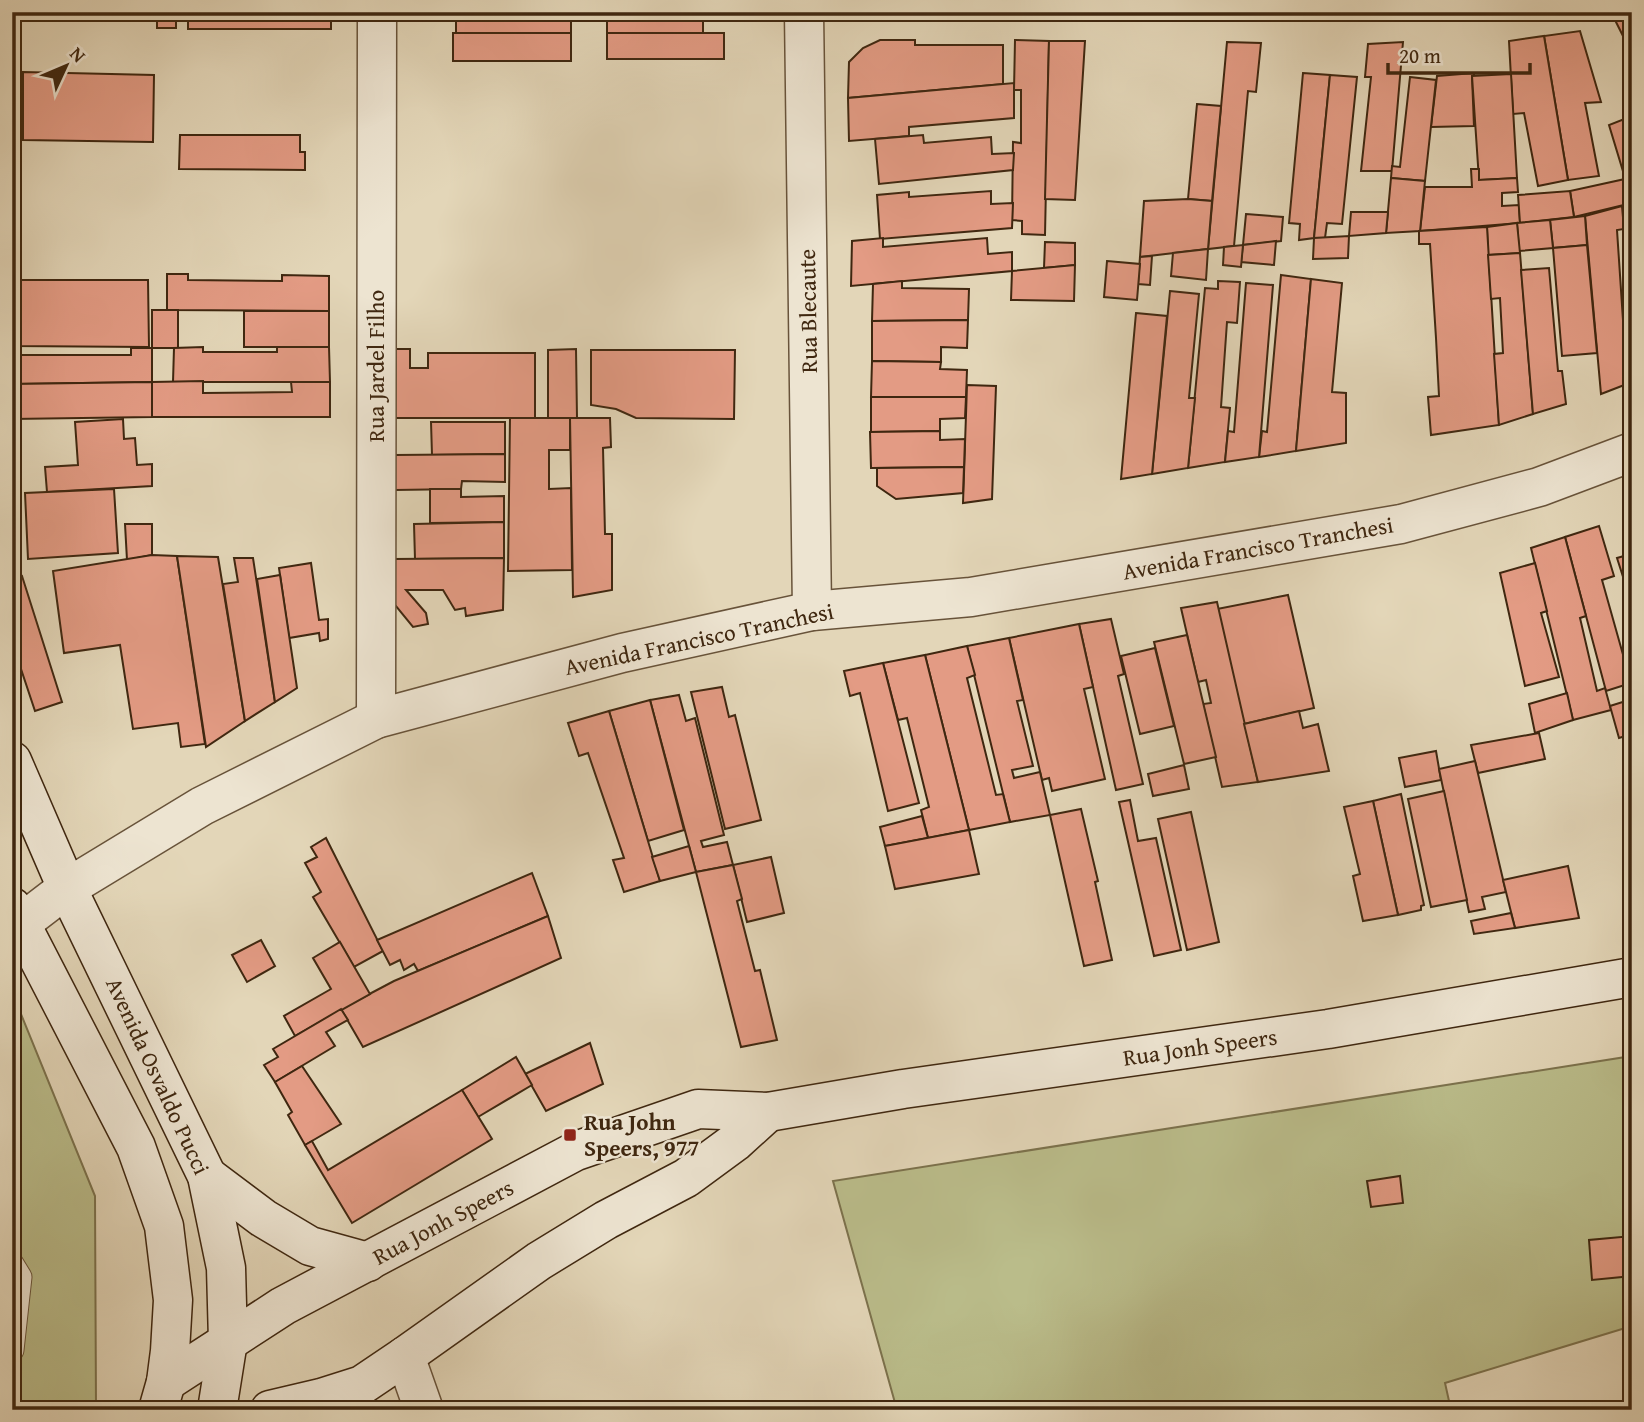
<svg xmlns="http://www.w3.org/2000/svg" width="1644" height="1422" viewBox="0 0 1644 1422" font-family="'Gentium Book Plus',serif">
<style>
.green{fill:#babc8a;stroke:#7c724d;stroke-width:2}
.building{fill:#e39b84;stroke:#3f2710;stroke-width:2}
.lines{fill:none;stroke-linecap:round;stroke-linejoin:round}
.lane-casing{stroke:#68533a;stroke-width:25}
.street-casing{stroke:#68533a;stroke-width:41}
.secondary-casing{stroke:#3f2710;stroke-width:41}
.lane{stroke:#ede4d1;stroke-width:23}
.street{stroke:#ede4d1;stroke-width:38}
.secondary{stroke:#ede4d1;stroke-width:38}
.poi-dot{fill:#8f2418;stroke:#ede4d1;stroke-width:2.5}
.labels{text-anchor:middle;stroke-width:5;stroke-linejoin:round;paint-order:stroke}
.street-label{font-size:23px;fill:#3f2710;stroke:#ede4d1}
.poi-label{font-size:23px;font-weight:bold;fill:#3f2710;stroke:#ede4d1;text-anchor:start}
</style>
<rect width="100%" height="100%" fill="#e3d6b8"/>
<filter id="stains"><feTurbulence type="fractalNoise" baseFrequency=".00286" numOctaves="4"/><feColorMatrix values="0 0 0 0 .2 0 0 0 0 .09 0 0 0 0 .02 0 0 0 .5 -.17"/></filter>
<radialGradient id="worn" r=".72"><stop offset=".6" stop-color="#630" stop-opacity="0"/><stop offset="1" stop-color="#630" stop-opacity=".3"/></radialGradient>
<g class="green">
<polygon points="12,992 95,1196 96,1410 12,1410"/>
<polygon points="1632,1056 1632,1326 1445,1383 1451,1410 897,1410 833,1181"/>
</g>
<g class="building">
<rect x="157" y="12" width="19" height="16"/>
<rect x="188" y="12" width="143" height="17"/>
<rect x="456" y="12" width="115" height="21"/>
<rect x="607" y="12" width="96" height="21"/>
<polygon points="1626,12 1632,12 1632,54 1615,20"/>
<polygon points="1580,31 1601,102 1585,103 1599,176 1568,180 1544,36"/>
<rect x="453" y="33" width="118" height="28"/>
<rect x="607" y="33" width="117" height="26"/>
<polygon points="1544,36 1568,180 1538,186 1524,113 1513,114 1509,41"/>
<polygon points="880,40 915,40 915,45 1003,45 1003,84 848,98 849,62 863,48"/>
<polygon points="1015,40 1049,41 1045,235 1022,234 1022,221 1012,220 1013,142 1021,143 1021,90 1014,90"/>
<polygon points="1049,41 1085,41 1075,200 1045,199"/>
<polygon points="1227,42 1261,43 1256,92 1248,91 1234,246 1208,249"/>
<polygon points="1403,42 1392,171 1361,171 1371,77 1365,77 1368,44"/>
<polygon points="23,72 154,75 153,142 23,140"/>
<polygon points="1303,73 1330,75 1314,238 1299,240 1300,224 1289,223"/>
<polygon points="1474,73 1474,76 1472,76 1474,126 1431,127 1437,76"/>
<polygon points="1511,74 1517,178 1479,180 1472,76"/>
<polygon points="1330,75 1357,77 1342,224 1327,223 1325,238 1314,238"/>
<polygon points="1410,77 1436,80 1425,181 1391,178 1392,166 1400,167"/>
<polygon points="1014,83 1014,118 909,127 909,136 849,141 848,98"/>
<polygon points="1197,104 1221,106 1212,201 1188,199"/>
<polygon points="1632,116 1632,201 1609,125"/>
<polygon points="180,135 300,135 300,152 305,152 305,170 179,169"/>
<polygon points="923,135 924,143 991,137 992,154 1014,153 1013,170 879,184 875,139"/>
<polygon points="1471,169 1479,169 1479,180 1517,178 1518,192 1502,193 1502,206 1519,205 1520,223 1420,231 1425,187 1472,187"/>
<polygon points="1391,178 1425,181 1420,231 1386,233"/>
<polygon points="1625,179 1632,203 1574,217 1570,191"/>
<polygon points="991,191 991,204 1013,203 1012,228 880,239 877,195 909,192 909,197"/>
<polygon points="1570,191 1574,217 1520,223 1518,195"/>
<polygon points="1188,199 1212,201 1208,249 1140,257 1144,201"/>
<polygon points="1622,206 1624,229 1617,230 1623,320 1630,319 1632,382 1601,394 1585,216"/>
<polygon points="1351,212 1388,212 1386,233 1349,236"/>
<polygon points="1246,214 1283,217 1281,241 1243,245"/>
<polygon points="1585,216 1587,245 1553,248 1550,220"/>
<polygon points="1550,220 1553,248 1519,251 1517,223"/>
<polygon points="1517,223 1520,253 1488,255 1487,227"/>
<polygon points="1632,226 1632,341 1624,229 1624,227"/>
<polygon points="1487,227 1499,425 1431,435 1428,397 1439,396 1436,338 1430,244 1419,244 1419,231"/>
<polygon points="1349,236 1348,258 1313,259 1314,238"/>
<polygon points="883,238 883,247 987,238 988,254 1012,252 1012,271 851,286 852,241"/>
<polygon points="1276,241 1274,265 1241,262 1243,245"/>
<polygon points="1045,242 1075,243 1075,265 1044,268"/>
<polygon points="1243,245 1241,267 1223,265 1224,247"/>
<polygon points="1587,245 1597,353 1562,356 1553,248"/>
<polygon points="1208,249 1206,280 1171,276 1173,253"/>
<polygon points="1520,253 1533,414 1499,425 1494,354 1503,353 1500,298 1491,299 1488,255"/>
<polygon points="1152,256 1150,285 1138,284 1140,257"/>
<polygon points="1107,261 1140,264 1137,300 1104,297"/>
<polygon points="1075,265 1074,301 1011,300 1012,271"/>
<polygon points="1549,268 1558,371 1562,371 1566,404 1533,414 1521,270"/>
<polygon points="167,274 188,274 188,280 282,281 282,275 329,276 329,311 167,310"/>
<polygon points="1281,275 1311,279 1296,451 1259,457 1262,431 1267,432"/>
<polygon points="1311,279 1342,283 1332,392 1346,393 1346,443 1296,451"/>
<polygon points="12,280 148,280 149,347 12,346"/>
<polygon points="902,281 902,288 969,289 968,320 872,321 873,284"/>
<polygon points="1218,281 1240,282 1237,323 1227,322 1221,407 1230,408 1225,462 1188,468 1205,288 1218,289"/>
<polygon points="1246,283 1273,285 1259,457 1225,462 1228,431 1234,432"/>
<polygon points="1170,291 1199,294 1189,398 1195,398 1188,468 1152,474"/>
<rect x="152" y="310" width="26" height="38"/>
<rect x="244" y="311" width="85" height="36"/>
<polygon points="1136,313 1167,316 1152,474 1121,479"/>
<polygon points="968,320 967,348 941,347 941,362 872,361 872,321"/>
<polygon points="203,347 203,352 277,352 277,347 329,347 330,382 173,382 174,348"/>
<polygon points="131,348 152,348 152,382 12,384 12,355 131,355"/>
<polygon points="395,349 410,349 410,368 428,368 428,353 535,353 535,418 395,418"/>
<polygon points="576,349 577,418 548,419 548,350"/>
<polygon points="591,350 735,350 734,419 636,418 616,409 591,405"/>
<polygon points="872,361 941,362 940,369 967,370 966,397 871,397"/>
<polygon points="203,381 203,393 292,392 291,382 330,382 330,417 152,417 152,382"/>
<polygon points="152,382 152,417 12,419 12,384"/>
<polygon points="967,385 996,386 992,499 963,503"/>
<polygon points="871,397 966,397 965,418 940,419 940,431 871,432"/>
<polygon points="510,418 570,418 570,450 549,450 549,489 571,488 572,570 508,571"/>
<polygon points="570,418 610,418 611,447 603,448 605,534 612,534 612,590 573,597"/>
<polygon points="123,419 124,439 135,438 137,465 152,464 152,486 47,492 45,467 78,465 75,422"/>
<polygon points="431,422 505,422 505,454 432,455"/>
<polygon points="940,431 940,440 965,439 964,467 871,468 870,432"/>
<polygon points="505,454 505,482 462,481 461,489 395,490 395,455"/>
<polygon points="964,467 963,493 896,499 877,486 877,468"/>
<polygon points="114,489 118,553 28,559 25,493"/>
<polygon points="430,489 461,489 461,497 504,496 504,522 430,523"/>
<polygon points="504,522 504,558 415,559 414,524"/>
<polygon points="125,524 152,524 152,555 127,560"/>
<polygon points="1599,526 1614,576 1602,580 1631,683 1606,691 1565,537"/>
<polygon points="1565,537 1586,616 1580,618 1597,691 1605,688 1611,710 1573,720 1531,548"/>
<polygon points="1631,554 1632,554 1632,605 1617,558"/>
<polygon points="152,555 177,556 205,744 181,747 178,723 133,729 120,645 64,653 53,571"/>
<polygon points="177,556 218,557 245,721 206,747"/>
<polygon points="234,558 253,558 275,702 245,721 223,584 238,582"/>
<polygon points="504,558 503,610 466,616 465,608 455,610 443,590 406,590 426,613 428,624 413,627 395,605 394,559"/>
<polygon points="311,563 319,620 328,619 328,639 320,641 319,633 289,638 279,568"/>
<polygon points="1535,563 1547,611 1541,613 1559,677 1525,686 1500,573"/>
<polygon points="280,575 297,688 275,702 257,579"/>
<polygon points="22,576 62,702 35,711 12,642 12,578"/>
<polygon points="1288,595 1314,708 1244,724 1217,609"/>
<polygon points="1217,602 1258,782 1222,787 1203,704 1211,703 1206,680 1198,682 1181,608"/>
<polygon points="1111,619 1124,674 1118,676 1143,784 1116,790 1079,624"/>
<polygon points="1079,624 1093,687 1084,689 1105,779 1052,791 1049,778 1042,780 1009,638"/>
<polygon points="1187,635 1216,757 1184,764 1154,642"/>
<polygon points="1009,638 1023,700 1017,701 1033,766 1012,770 1014,778 1040,772 1050,815 1010,822 967,646"/>
<polygon points="967,646 975,675 967,678 996,795 1003,794 1010,822 969,830 925,655"/>
<polygon points="1155,648 1174,726 1140,734 1121,656"/>
<polygon points="925,655 969,830 928,838 921,810 929,807 907,718 898,720 883,663"/>
<polygon points="883,663 919,803 888,811 860,693 850,696 844,671"/>
<polygon points="722,687 729,717 735,715 761,820 725,829 691,692"/>
<polygon points="1567,693 1573,720 1535,733 1529,704"/>
<polygon points="679,695 686,721 695,718 724,835 701,841 703,847 727,842 733,865 696,872 650,700"/>
<polygon points="1632,699 1632,734 1619,738 1610,706"/>
<polygon points="650,700 684,830 648,841 609,711"/>
<polygon points="609,711 660,881 624,892 613,860 624,858 588,753 579,756 568,723"/>
<polygon points="1299,711 1303,728 1318,724 1329,771 1258,782 1244,724"/>
<polygon points="1539,733 1545,759 1478,773 1471,745"/>
<polygon points="1436,751 1441,780 1405,787 1399,758"/>
<polygon points="1475,761 1506,892 1482,897 1485,909 1469,912 1439,769"/>
<polygon points="1184,765 1189,789 1153,796 1148,774"/>
<polygon points="1444,791 1467,900 1431,907 1408,799"/>
<polygon points="1401,794 1424,905 1421,906 1421,910 1398,915 1373,801"/>
<polygon points="1130,800 1138,841 1156,838 1181,950 1154,956 1119,802"/>
<polygon points="1373,801 1398,915 1363,921 1353,876 1360,874 1344,807"/>
<polygon points="1081,809 1098,881 1095,882 1112,960 1084,966 1050,815"/>
<polygon points="1191,812 1219,942 1187,950 1158,819"/>
<polygon points="922,816 928,838 885,846 880,827"/>
<polygon points="969,830 979,874 895,889 885,846"/>
<polygon points="326,838 383,951 354,967 313,897 321,892 305,863 317,857 311,847"/>
<polygon points="689,846 696,872 660,881 652,857"/>
<polygon points="771,857 784,913 747,922 733,865"/>
<polygon points="733,865 742,899 737,901 755,971 760,970 777,1040 741,1047 696,872"/>
<polygon points="1568,866 1579,918 1515,928 1503,880"/>
<polygon points="532,873 548,916 418,971 414,964 404,970 400,960 390,965 377,940"/>
<polygon points="1511,913 1515,928 1474,934 1471,921"/>
<polygon points="548,916 561,958 363,1047 341,1009 394,981"/>
<polygon points="261,940 275,966 247,982 232,955"/>
<polygon points="340,942 370,994 295,1036 284,1016 331,989 313,958"/>
<polygon points="341,1009 348,1020 326,1032 335,1046 275,1082 264,1065 278,1057 273,1049"/>
<polygon points="590,1043 603,1084 546,1111 525,1074"/>
<polygon points="516,1057 532,1085 478,1117 462,1090"/>
<polygon points="302,1066 341,1124 305,1145 288,1115 292,1112 275,1082"/>
<polygon points="462,1090 492,1139 352,1223 305,1145 312,1141 328,1170"/>
<polygon points="1400,1176 1403,1203 1371,1207 1367,1181"/>
<polygon points="1632,1236 1632,1276 1592,1280 1589,1240"/>
<polygon points="1632,1395 1632,1410 1629,1410 1627,1397"/>
</g>
<g class="lines">
<defs>
<polyline id="lane" points="12,1264 20,1277 12,1350"/>
<g id="street">
<polyline points="804,12 812,611"/>
<polyline points="376,719 377,12"/>
<polyline points="20,924 67,888 202,806 376,719 622,653 812,611 971,597 1401,524 1539,487 1632,452"/>
<polyline points="405,1356 424,1410"/>
</g>
<g id="secondary">
<polyline points="12,761 67,888 207,1176 226,1268 228,1341 217,1410"/>
<polyline points="12,907 136,1147 164,1226 173,1300 170,1351 166,1382 158,1410"/>
<polyline points="207,1176 263,1218 310,1246 368,1262"/>
<polyline points="166,1382 283,1306 576,1151 698,1109 768,1112 903,1089 1328,1029 1632,977"/>
<polyline points="270,1410 321,1398 362,1385 405,1356 539,1261 606,1220 686,1178 735,1142 768,1112"/>
</g>
</defs>
<use href="#lane" class="lane-casing"/>
<use href="#street" class="street-casing"/>
<use href="#secondary" class="secondary-casing"/>
<use href="#lane" class="lane"/>
<use href="#street" class="street"/>
<use href="#secondary" class="secondary"/>
</g>
<rect class="poi-dot" x="563" y="1128" width="14" height="14" rx="3.5"/>
<g class="labels">
<g class="street-label">
<text transform="translate(808 311) rotate(-91)" y="8">Rua Blecaute</text>
<text transform="translate(376 366) rotate(-90)" y="8">Rua Jardel Filho</text>
<text transform="translate(1258 548) rotate(-10)" y="8">Avenida Francisco Tranchesi</text>
<text transform="translate(699 639) rotate(-12)" y="8">Avenida Francisco Tranchesi</text>
<text transform="translate(1200 1047) rotate(-8)" y="8">Rua Jonh Speers</text>
<text transform="translate(158 1076) rotate(65)" y="8">Avenida Osvaldo Pucci</text>
<text transform="translate(443 1222) rotate(-28)" y="8">Rua Jonh Speers</text>
</g>
<g class="poi-label">
<text x="584" y="1130">Rua John<tspan x="584" dy="26">Speers, 977</tspan></text>
</g>
</g>
<rect width="1644" height="1422" fill="none" stroke="#e3d6b8" stroke-width="42"/>
<rect x="14" y="14" width="1616" height="1394" fill="none" stroke="#3f2710" stroke-width="3.5"/>
<rect x="21" y="21" width="1602" height="1380" fill="none" stroke="#3f2710" stroke-width="2"/>
<g transform="translate(66 66) rotate(46)" stroke="#ede4d1" stroke-width="5" paint-order="stroke">
<path d="M0-5L12 26L0 18L-12 26Z" fill="#3f2710"/>
<text y="-10" font-size="19" font-weight="bold" text-anchor="middle" fill="#3f2710">N</text>
</g>
<path d="M1388 63v10h142v-10" fill="none" stroke="#3f2710" stroke-width="3.5"/>
<text x="1399" y="63" font-size="21" fill="#3f2710" stroke="#ede4d1" stroke-width="5" paint-order="stroke">20 m</text>
<rect width="100%" height="100%" filter="url(#stains)"/>
<rect width="100%" height="100%" fill="url(#worn)"/>
</svg>
